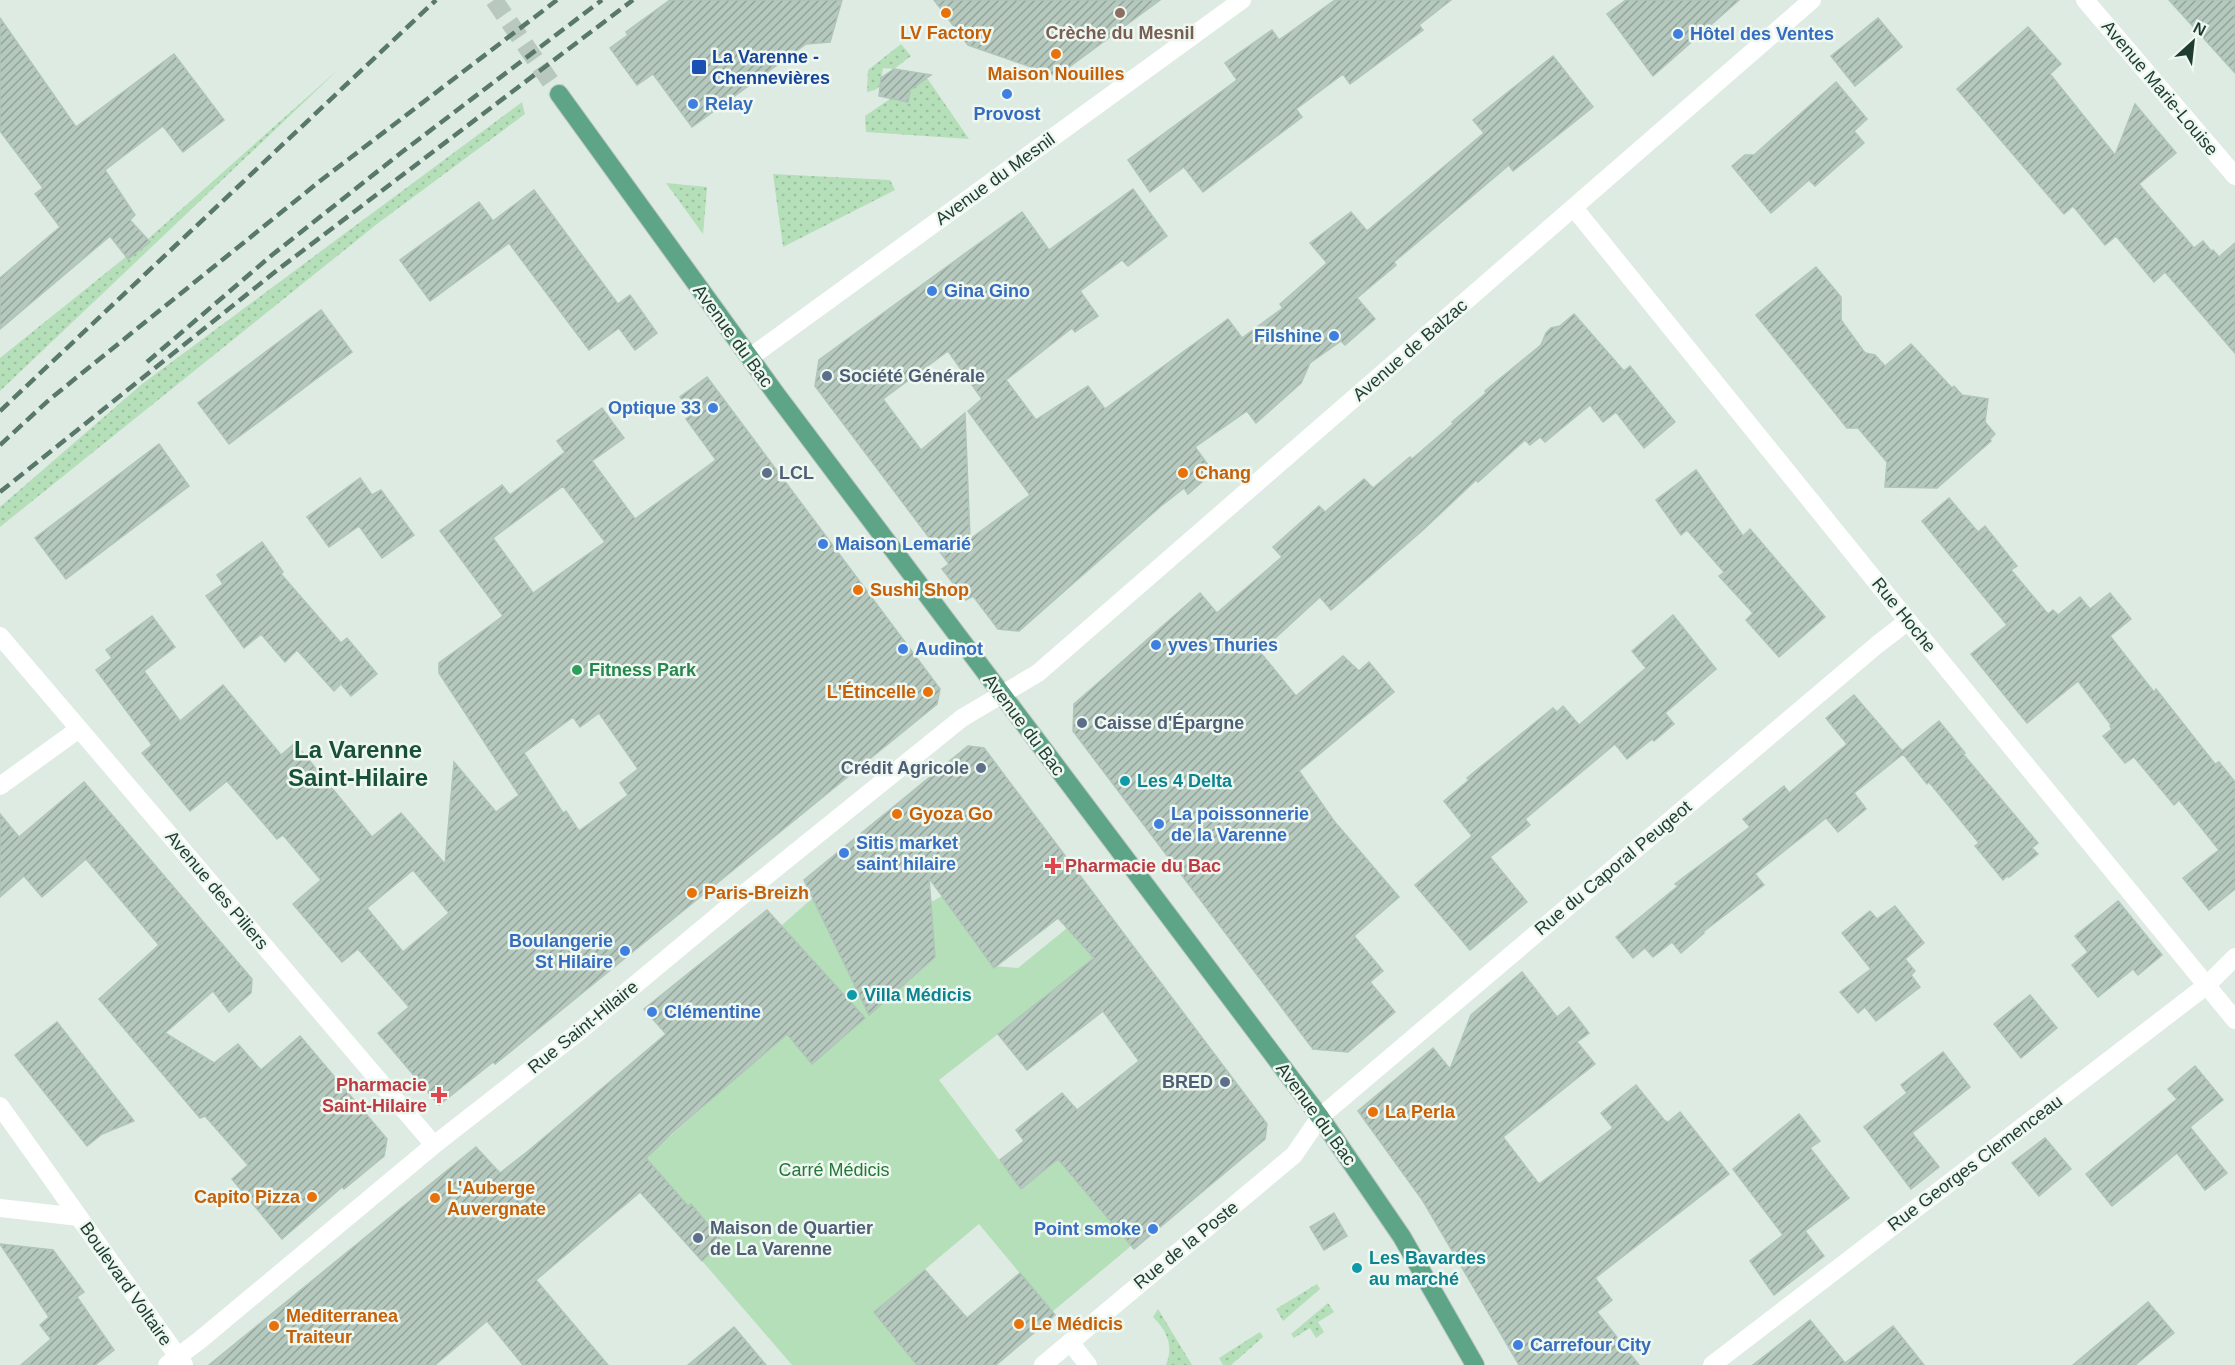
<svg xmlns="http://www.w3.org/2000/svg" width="2235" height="1365" viewBox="0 0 2235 1365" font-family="Arial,sans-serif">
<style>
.grass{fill:url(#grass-dots)}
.green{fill:#b4dfb8}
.building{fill:url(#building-hatch);stroke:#b0c5b9;stroke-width:1.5;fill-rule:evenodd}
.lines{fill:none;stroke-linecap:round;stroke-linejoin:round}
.major-tunnel{stroke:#b8c8bf;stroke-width:18;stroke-dasharray:18 9;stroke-linecap:butt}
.major-casing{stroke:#c0c8c5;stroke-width:20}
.minor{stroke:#fff;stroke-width:18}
.major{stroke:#5ea587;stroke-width:18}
.rail{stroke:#58786a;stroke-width:4.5;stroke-dasharray:12 6;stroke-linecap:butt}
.food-dot{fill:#e8710a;stroke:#eef8f1;stroke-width:2}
.education-dot{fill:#8d6e63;stroke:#eef8f1;stroke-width:2}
.shop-dot{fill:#3f7fe0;stroke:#eef8f1;stroke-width:2}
.transit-dot{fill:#1a4fb4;stroke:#eef8f1;stroke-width:2}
.service-dot{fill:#5c6f8a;stroke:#eef8f1;stroke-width:2}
.leisure-dot{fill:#2e9e5b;stroke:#eef8f1;stroke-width:2}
.culture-dot{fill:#0f9aa8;stroke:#eef8f1;stroke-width:2}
.health-dot{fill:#e0444e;stroke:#eef8f1;stroke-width:2}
.labels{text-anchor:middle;stroke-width:5;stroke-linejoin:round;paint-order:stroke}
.food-label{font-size:18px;font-weight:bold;fill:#c56008;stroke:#eef8f1;text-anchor:start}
.education-label{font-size:18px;font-weight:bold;fill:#785e54;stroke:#eef8f1}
.shop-label{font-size:18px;font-weight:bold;fill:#366cbe;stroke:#eef8f1;text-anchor:start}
.transit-label{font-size:18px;font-weight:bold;fill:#164399;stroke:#eef8f1;text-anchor:start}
.street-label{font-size:18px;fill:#1e3c2f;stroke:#eef8f1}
.service-label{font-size:18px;font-weight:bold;fill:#4e5e75;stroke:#eef8f1;text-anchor:start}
.leisure-label{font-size:18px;font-weight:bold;fill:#27864d;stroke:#eef8f1;text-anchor:start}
.culture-label{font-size:18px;font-weight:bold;fill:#0d838f;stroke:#eef8f1;text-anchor:start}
.health-label{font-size:18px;font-weight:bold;fill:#be3a42;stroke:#eef8f1;text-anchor:start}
.park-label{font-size:18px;fill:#247736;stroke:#eef8f1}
.district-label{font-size:24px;font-weight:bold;fill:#185039;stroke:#eef8f1}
</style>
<defs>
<pattern id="grass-dots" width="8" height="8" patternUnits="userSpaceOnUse" patternTransform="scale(1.5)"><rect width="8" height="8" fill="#b4dfb8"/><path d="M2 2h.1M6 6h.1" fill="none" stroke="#9ac09e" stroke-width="1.8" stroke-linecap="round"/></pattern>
<pattern id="building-hatch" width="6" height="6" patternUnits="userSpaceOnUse" patternTransform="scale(1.5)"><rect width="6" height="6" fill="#b6c9be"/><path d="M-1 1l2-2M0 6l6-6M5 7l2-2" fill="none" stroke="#93a49b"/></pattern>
</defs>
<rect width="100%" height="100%" fill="#deebe3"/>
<g class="grass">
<polygon points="901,44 911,56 894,69 883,68 880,86 875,90 867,92 868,70"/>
<polygon points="340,68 0,391 0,358 148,239"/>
<polygon points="927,78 969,139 866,132 865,116 890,99 908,102 910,90"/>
<polygon points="522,102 525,114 377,224 0,527 0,507 142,384"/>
<polygon points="773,174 890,180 895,190 783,247"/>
<polygon points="666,183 707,187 703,234"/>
<polygon points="1317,1284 1320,1289 1283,1321 1276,1309"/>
<polygon points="1328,1303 1334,1312 1318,1322 1324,1332 1316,1338 1310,1328 1294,1338 1291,1334"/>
<path d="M1158 1309 1192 1365H1166C1174 1346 1167 1331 1153 1317Z"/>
<polygon points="1260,1332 1263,1337 1231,1365 1223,1365 1219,1358"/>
</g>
<polygon class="green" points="816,895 896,897 933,901 942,896 994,966 1018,968 1099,902 1125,935 939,1080 1021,1189 1058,1159 1131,1246 1052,1312 979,1224 874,1312 917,1365 792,1365 627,1174 758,1059 781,926"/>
<g class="building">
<polygon points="670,0 842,0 830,42 806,44 692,127 653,74 637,85 610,48 628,35 626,32"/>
<polygon points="934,0 1160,0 1057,76 968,45"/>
<polygon points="1335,0 1451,0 1419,25 1423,30 1350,84 1343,74 1296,109 1302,117 1203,192 1184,167 1150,192 1128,160 1237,80 1225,63 1272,30 1279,40"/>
<polygon points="1626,0 1739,0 1653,76 1607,14"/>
<polygon points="2169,0 2235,0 2235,73"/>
<polygon points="0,18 76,127 174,54 224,120 183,152 163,126 105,170 135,215 130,220 150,242 128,259 110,236 0,329 0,278 60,227 35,194 43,188 0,131"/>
<polygon points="1878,18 1902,47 1855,86 1831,56"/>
<polygon points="2028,27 2061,64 2050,74 2115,155 2135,104 2176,153 2139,184 2194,248 2203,241 2212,252 2213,250 2219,257 2235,243 2235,353 2165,272 2154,282 2116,236 2105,245 2073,206 2064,214 1957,89"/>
<path d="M1553 56 1593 107 1513 171 1509 165 1394 262 1396 265 1357 298 1375 319 1345 345 1341 341 1310 363 1301 383 1256 423 1247 411 1195 447 1208 465 1206 467 1211 474 1188 494 1184 488 1161 506 1019 631 998 629 973 596 966 600 942 569 949 564 815 386 819 360 1022 212 1049 250 1133 189 1167 236 1128 266 1122 260 1080 291 1098 316 1075 332 1072 328 1006 380 1036 420 1088 386 1105 409 1228 319 1242 338 1283 308 1280 304 1327 263 1310 243 1351 212 1367 231 1484 133 1473 120ZM948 351 982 399 968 411 1030 495 970 539 965 413 921 450 883 399Z"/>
<polygon points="894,69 931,75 910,90 908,102 879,96 881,78"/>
<polygon points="1836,82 1867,119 1854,131 1864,143 1815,186 1809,180 1771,213 1732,166 1745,155 1754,155"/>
<polygon points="534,190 618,304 630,295 657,333 635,350 619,328 589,350 509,243 430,301 400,260 479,202 493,221"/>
<polygon points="1816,267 1841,297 1841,320 1865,353 1875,355 1885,366 1911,344 1952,388 1954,386 1962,395 1988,399 1985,422 1995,434 1990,439 1991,441 1937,488 1885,487 1887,462 1858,428 1847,428 1756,315"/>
<polygon points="321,310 352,352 229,444 198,403"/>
<polygon points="1574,314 1624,371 1630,366 1675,422 1644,448 1616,412 1603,422 1590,405 1545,442 1540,437 1530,445 1525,440 1478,482 1476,480 1424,529 1331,610 1320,597 1260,652 1296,696 1343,656 1359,671 1369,662 1394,692 1299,771 1334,821 1399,897 1354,936 1383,971 1370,982 1395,1012 1348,1052 1313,1049 1073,731 1074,704 1200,593 1217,613 1282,557 1273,547 1319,506 1325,512 1364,479 1373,488 1410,457 1412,459 1454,423 1452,422 1486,393 1485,391 1541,345 1546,333 1551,328 1560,326"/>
<path d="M707 377 940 689 937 704 495 1064 493 1062 439 1105 378 1033 409 1007 358 949 342 962 293 904 321 880 283 835 277 839 227 781 190 811 142 753 152 745 96 670 112 658 106 650 152 616 175 647 144 671 180 721 223 685 281 755 295 743 372 837 401 813 445 864 454 762 496 812 519 795 439 673V663L503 616 440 531 502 485 510 495 565 452 557 441 602 408 624 438 592 461 635 519 716 460 686 419 693 414 680 397ZM563 486 605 542 533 593 493 538ZM599 713 638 769 620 783 628 795 579 831 566 811 563 813 524 753 573 717 580 727ZM413 870 449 913 403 952 367 908Z"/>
<polygon points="159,444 189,486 66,579 35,538"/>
<polygon points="1696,470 1743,536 1750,529 1825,617 1779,657 1746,620 1753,613 1719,576 1724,572 1687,530 1681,535 1656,500"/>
<polygon points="360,478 372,495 381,490 414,535 382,558 359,526 329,547 307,517"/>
<polygon points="1949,498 1978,532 1985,526 2017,566 2011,570 2048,614 2053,610 2058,615 2080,597 2090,609 2110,593 2131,619 2110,636 2154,692 2156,689 2215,764 2219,762 2235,782 2235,889 2209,910 2183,878 2219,850 2179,800 2174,805 2134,757 2125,763 2103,736 2112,729 2110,726 2111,725 2078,681 2027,723 1971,654 2007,625 1922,521"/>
<polygon points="262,542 283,572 281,574 341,643 347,638 377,674 351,696 341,684 334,691 297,650 285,662 261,634 244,648 206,596 223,584 217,575"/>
<polygon points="1673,615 1716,669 1665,713 1674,724 1654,741 1652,739 1627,759 1615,744 1525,819 1530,825 1490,857 1527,902 1470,950 1415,885 1472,836 1444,801 1469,780 1467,778 1553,708 1557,712 1563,706 1579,725 1646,668 1632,651"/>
<polygon points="1854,695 1902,751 1939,721 1965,753 1963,754 2038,843 2032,848 2038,854 2009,877 2007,876 2003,880 1975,846 1979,843 1929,782 1927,784 1903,754 1854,793 1866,809 1838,832 1826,818 1755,874 1764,885 1703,932 1704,933 1681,953 1672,942 1653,957 1645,948 1633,958 1616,937 1678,886 1675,884 1750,827 1743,819 1784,786 1789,793 1847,744 1826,718"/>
<polygon points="968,746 984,748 1267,1124 1265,1139 1134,1249 1058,1159 1021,1189 1000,1160 1024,1141 1016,1130 1062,1093 1077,1110 1139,1061 1103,1011 1027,1070 998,1034 1094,958 1058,918 994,968 929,878 935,957 869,1015 804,880"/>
<polygon points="84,782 252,979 251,993 229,1012 213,991 165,1033 214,1063 238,1044 261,1070 300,1036 387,1139 384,1156 344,1189 342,1187 282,1239 232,1179 248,1165 205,1116 200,1118 99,999 159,945 86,859 42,897 24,876 0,897 0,814 19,837"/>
<polygon points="2118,901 2162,955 2138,975 2133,969 2098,997 2072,965 2088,952 2075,936"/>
<polygon points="1895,906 1924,943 1905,959 1915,971 1911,975 1920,987 1876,1021 1865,1007 1858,1013 1840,992 1871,969 1842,933 1870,911 1877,919"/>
<polygon points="767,910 865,1018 812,1064 787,1034 672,1133 646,1158 688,1206 691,1204 722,1241 702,1261 640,1192 536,1280 608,1365 523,1365 487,1321 435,1365 209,1365 476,1147 500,1173 527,1152 666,1034 644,1009"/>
<polygon points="1522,972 1557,1017 1569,1007 1589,1033 1577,1042 1595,1064 1503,1137 1539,1184 1613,1128 1601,1113 1636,1085 1665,1121 1668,1122 1680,1112 1729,1174 1595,1278 1612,1300 1597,1312 1639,1365 1519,1365 1423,1201 1358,1111 1433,1048 1450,1069 1471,1015"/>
<polygon points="2030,995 2057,1028 2021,1058 1994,1024"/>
<polygon points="57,1022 134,1121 102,1134 87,1146 15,1055"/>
<polygon points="1943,1052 1970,1087 1912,1133 1939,1167 1911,1189 1864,1127 1907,1093 1901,1085"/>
<polygon points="2195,1066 2223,1100 2190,1127 2227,1173 2205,1190 2177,1153 2112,1206 2086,1174 2177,1099 2168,1089"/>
<polygon points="1799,1114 1820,1141 1810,1148 1849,1198 1805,1231 1824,1256 1774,1295 1750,1261 1783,1235 1733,1169"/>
<polygon points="2045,1138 2071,1169 2039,1196 2012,1163"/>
<polygon points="1334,1213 1347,1236 1324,1250 1310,1227"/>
<polygon points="0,1244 53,1250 84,1292 77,1297 114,1350 95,1365 21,1365 51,1339 40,1325 49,1317"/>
<polygon points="925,1270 967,1318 1020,1273 1055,1315 996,1365 917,1365 874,1312"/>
<polygon points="2148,1302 2174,1333 2135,1365 2073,1365"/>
<polygon points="1810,1320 1845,1363 1893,1326 1924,1365 1753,1365"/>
<polygon points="734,1327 766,1365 688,1365"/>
</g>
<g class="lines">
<polyline class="major-tunnel" points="494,0 559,94"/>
<defs>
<polyline id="major" points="559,94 776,394 1320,1117 1402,1237 1475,1365"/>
</defs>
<use href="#major" class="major-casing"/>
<g class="minor">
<polyline points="2085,0 2235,176"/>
<polyline points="1574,208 1908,621 2235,1020"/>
<polyline points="749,358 1242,0"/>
<polyline points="0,636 434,1145"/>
<polyline points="0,786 79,729"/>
<polyline points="0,1106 184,1365"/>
<polyline points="0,1208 79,1217"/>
<polyline points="1070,1342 1088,1365"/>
<polyline points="167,1365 200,1340 434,1145 576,1034 750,889 962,718 1038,673 1812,0"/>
<polyline points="1043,1365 1294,1155 1320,1117 1878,644 1908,621"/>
<polyline points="1712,1365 2207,985 2235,957"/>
</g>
<use href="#major" class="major"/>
<g class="rail">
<polyline points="147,362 272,255 402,152 602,0"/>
<polyline points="0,411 436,0"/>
<polyline points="0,445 50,399 320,181 557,0"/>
<polyline points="0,492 280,268 633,0"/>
</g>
</g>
<g class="food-dot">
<circle cx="946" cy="13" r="6"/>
<circle cx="1056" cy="54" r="6"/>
<circle cx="1183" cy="473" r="6"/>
<circle cx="858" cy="590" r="6"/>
<circle cx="928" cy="692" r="6"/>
<circle cx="897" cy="814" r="6"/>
<circle cx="692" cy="893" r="6"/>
<circle cx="1373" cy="1112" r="6"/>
<circle cx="312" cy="1197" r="6"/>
<circle cx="435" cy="1198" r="6"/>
<circle cx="1019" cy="1324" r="6"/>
<circle cx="274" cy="1326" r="6"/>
</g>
<circle class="education-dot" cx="1120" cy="13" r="6"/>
<g class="shop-dot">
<circle cx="1678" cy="34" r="6"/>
<circle cx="1007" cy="94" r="6"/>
<circle cx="693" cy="104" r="6"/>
<circle cx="932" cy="291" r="6"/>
<circle cx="1334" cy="336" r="6"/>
<circle cx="713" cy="408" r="6"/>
<circle cx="823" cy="544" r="6"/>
<circle cx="1156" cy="645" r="6"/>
<circle cx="903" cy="649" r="6"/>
<circle cx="1159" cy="824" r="6"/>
<circle cx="844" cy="853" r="6"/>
<circle cx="625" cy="951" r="6"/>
<circle cx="652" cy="1012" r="6"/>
<circle cx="1153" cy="1229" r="6"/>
<circle cx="1518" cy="1345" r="6"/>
</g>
<rect class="transit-dot" x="691" y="59" width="16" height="16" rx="3"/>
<g class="service-dot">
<circle cx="827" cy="376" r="6"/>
<circle cx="767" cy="473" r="6"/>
<circle cx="1082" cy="723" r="6"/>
<circle cx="981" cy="768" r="6"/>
<circle cx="1225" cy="1082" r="6"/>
<circle cx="698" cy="1238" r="6"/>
</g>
<circle class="leisure-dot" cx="577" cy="670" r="6"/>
<g class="culture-dot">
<circle cx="1125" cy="781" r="6"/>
<circle cx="852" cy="995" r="6"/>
<circle cx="1357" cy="1268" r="6"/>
</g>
<g class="health-dot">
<path d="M1050 857h6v6h6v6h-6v6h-6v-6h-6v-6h6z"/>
<path d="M436 1086h6v6h6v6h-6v6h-6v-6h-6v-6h6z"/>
</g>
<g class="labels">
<g class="food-label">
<text x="946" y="39" text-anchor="middle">LV Factory</text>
<text x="1056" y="80" text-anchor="middle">Maison Nouilles</text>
<text x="1195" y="479">Chang</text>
<text x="870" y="596">Sushi Shop</text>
<text x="916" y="698" text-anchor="end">L'Étincelle</text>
<text x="909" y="820">Gyoza Go</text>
<text x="704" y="899">Paris-Breizh</text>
<text x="1385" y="1118">La Perla</text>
<text x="447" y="1194">L'Auberge<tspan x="447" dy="21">Auvergnate</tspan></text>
<text x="300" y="1203" text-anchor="end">Capito Pizza</text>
<text x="286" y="1322">Mediterranea<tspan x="286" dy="21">Traiteur</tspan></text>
<text x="1031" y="1330">Le Médicis</text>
</g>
<g class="education-label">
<text x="1120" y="39">Crèche du Mesnil</text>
</g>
<g class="shop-label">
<text x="1690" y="40">Hôtel des Ventes</text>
<text x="705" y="110">Relay</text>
<text x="1007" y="120" text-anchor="middle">Provost</text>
<text x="944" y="297">Gina Gino</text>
<text x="1322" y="342" text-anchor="end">Filshine</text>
<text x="701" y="414" text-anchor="end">Optique 33</text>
<text x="835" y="550">Maison Lemarié</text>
<text x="1168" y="651">yves Thuries</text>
<text x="915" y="655">Audinot</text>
<text x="1171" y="820">La poissonnerie<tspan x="1171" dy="21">de la Varenne</tspan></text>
<text x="856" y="849">Sitis market<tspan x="856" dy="21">saint hilaire</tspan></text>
<text x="613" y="947" text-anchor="end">Boulangerie<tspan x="613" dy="21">St Hilaire</tspan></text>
<text x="664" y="1018">Clémentine</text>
<text x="1141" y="1235" text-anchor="end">Point smoke</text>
<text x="1530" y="1351">Carrefour City</text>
</g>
<g class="transit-label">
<text x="712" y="63">La Varenne -<tspan x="712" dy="21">Chennevières</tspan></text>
</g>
<g class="street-label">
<text transform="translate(2160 88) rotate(50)" y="6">Avenue Marie-Louise</text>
<text transform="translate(995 179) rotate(-36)" y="6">Avenue du Mesnil</text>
<text transform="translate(733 336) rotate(54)" y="6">Avenue du Bac</text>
<text transform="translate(1410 350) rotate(-41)" y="6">Avenue de Balzac</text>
<text transform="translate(1904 615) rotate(51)" y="6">Rue Hoche</text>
<text transform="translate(1024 725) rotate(53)" y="6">Avenue du Bac</text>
<text transform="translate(1613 868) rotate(-40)" y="6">Rue du Caporal Peugeot</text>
<text transform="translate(217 890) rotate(50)" y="6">Avenue des Piliers</text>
<text transform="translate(583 1027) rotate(-39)" y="6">Rue Saint-Hilaire</text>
<text transform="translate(1316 1114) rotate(54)" y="6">Avenue du Bac</text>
<text transform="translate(1975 1163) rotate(-37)" y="6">Rue Georges Clemenceau</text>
<text transform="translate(1186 1245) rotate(-39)" y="6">Rue de la Poste</text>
<text transform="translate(126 1284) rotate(55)" y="6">Boulevard Voltaire</text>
</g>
<g class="service-label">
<text x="839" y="382">Société Générale</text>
<text x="779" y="479">LCL</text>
<text x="1094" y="729">Caisse d'Épargne</text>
<text x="969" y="774" text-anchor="end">Crédit Agricole</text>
<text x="1213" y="1088" text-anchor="end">BRED</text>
<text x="710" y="1234">Maison de Quartier<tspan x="710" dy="21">de La Varenne</tspan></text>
</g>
<g class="leisure-label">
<text x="589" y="676">Fitness Park</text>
</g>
<g class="culture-label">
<text x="1137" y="787">Les 4 Delta</text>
<text x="864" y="1001">Villa Médicis</text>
<text x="1369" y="1264">Les Bavardes<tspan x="1369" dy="21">au marché</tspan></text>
</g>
<g class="health-label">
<text x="1065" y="872">Pharmacie du Bac</text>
<text x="427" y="1091" text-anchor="end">Pharmacie<tspan x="427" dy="21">Saint-Hilaire</tspan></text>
</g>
<g class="park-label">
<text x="834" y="1176">Carré Médicis</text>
</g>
<g class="district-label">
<text x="358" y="758">La Varenne<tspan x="358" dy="28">Saint-Hilaire</tspan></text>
</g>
</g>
<g transform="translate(2193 42) rotate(27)" stroke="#eef8f1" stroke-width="4.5" paint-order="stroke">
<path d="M0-4.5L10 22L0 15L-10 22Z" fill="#1e3c2f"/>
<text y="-9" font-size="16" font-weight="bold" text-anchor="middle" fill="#1e3c2f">N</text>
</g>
</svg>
